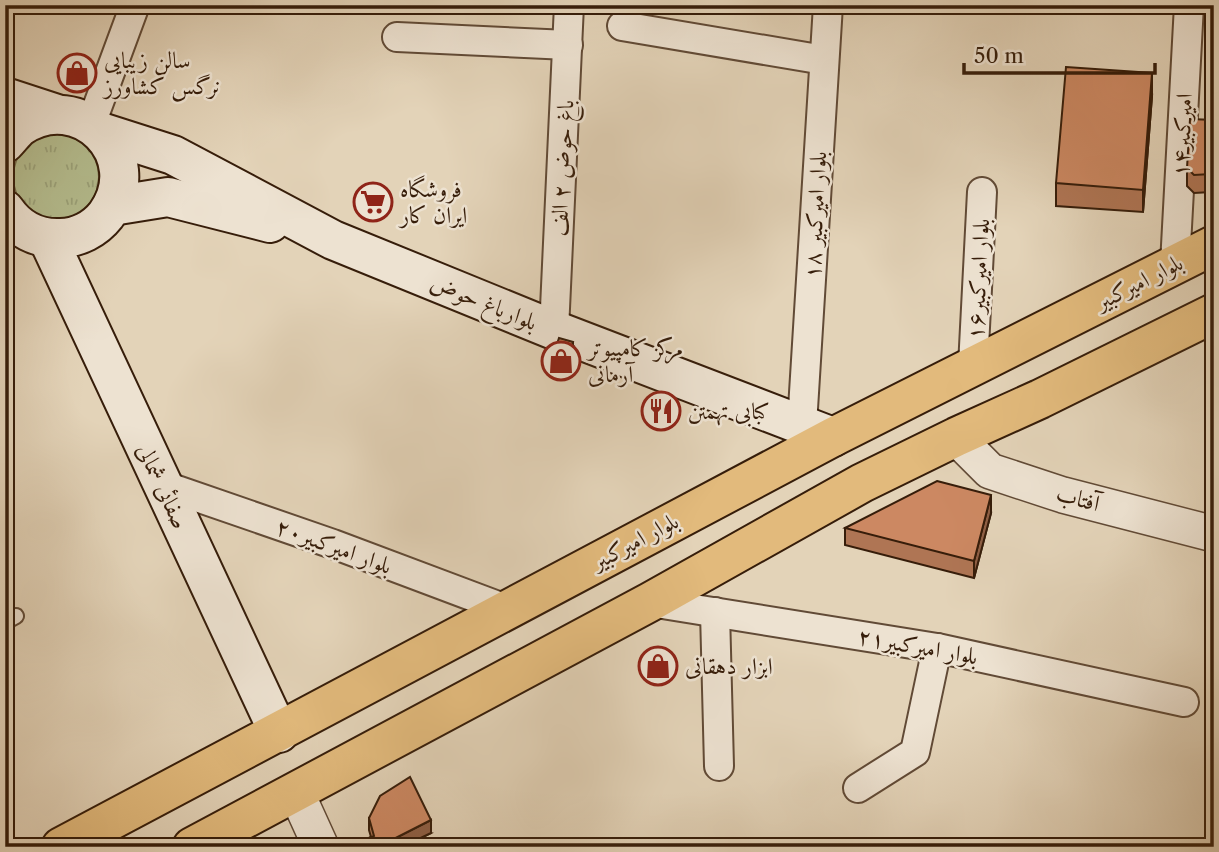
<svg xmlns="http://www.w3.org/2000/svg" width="1219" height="852" viewBox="0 0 1219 852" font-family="'Libre Caslon Text',Amiri,serif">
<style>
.grass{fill:url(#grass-tufts);stroke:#756c4c;stroke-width:2}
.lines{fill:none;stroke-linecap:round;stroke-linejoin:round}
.service-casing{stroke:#614a36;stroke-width:18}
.minor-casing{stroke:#614a36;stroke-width:32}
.tertiary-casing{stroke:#614a36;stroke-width:38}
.secondary-casing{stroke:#361d0a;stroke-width:42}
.primary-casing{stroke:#361d0a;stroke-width:42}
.service{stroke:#ede2d1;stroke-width:14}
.minor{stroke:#ede2d1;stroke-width:28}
.tertiary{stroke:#ede2d1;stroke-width:35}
.secondary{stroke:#ede2d1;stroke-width:38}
.primary{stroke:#e2ba7c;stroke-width:38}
.wall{fill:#af7554;stroke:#361d0a;stroke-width:2}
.shaded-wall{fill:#8f5f45;stroke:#361d0a;stroke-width:2}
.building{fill:#cc8862;stroke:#361d0a;stroke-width:2}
.labels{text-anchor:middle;stroke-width:5;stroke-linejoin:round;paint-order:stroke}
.poi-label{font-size:23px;fill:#361d0a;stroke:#ede2d1;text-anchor:start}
.street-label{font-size:23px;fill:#361d0a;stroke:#ede2d1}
</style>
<defs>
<pattern id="grass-tufts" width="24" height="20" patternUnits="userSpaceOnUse" patternTransform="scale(1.75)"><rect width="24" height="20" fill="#b4bc8e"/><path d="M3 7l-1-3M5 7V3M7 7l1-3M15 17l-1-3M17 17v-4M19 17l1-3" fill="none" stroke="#9ba179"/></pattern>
</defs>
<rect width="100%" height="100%" fill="#e3d3b8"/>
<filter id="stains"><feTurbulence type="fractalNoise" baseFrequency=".00286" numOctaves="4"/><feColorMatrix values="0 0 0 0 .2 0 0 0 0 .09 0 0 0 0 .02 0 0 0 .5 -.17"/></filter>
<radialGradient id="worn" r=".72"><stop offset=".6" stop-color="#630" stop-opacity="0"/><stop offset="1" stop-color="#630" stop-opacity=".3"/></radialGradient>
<circle class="grass" cx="56" cy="177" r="43"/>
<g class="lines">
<defs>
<polyline id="service" points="5,622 16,616"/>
<g id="minor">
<polyline points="622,26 824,60"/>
<polyline points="397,37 568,45"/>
<polyline points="91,124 135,5"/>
<polyline points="1175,264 1189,5"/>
<polyline points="554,330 569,5"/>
<polyline points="973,366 982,192"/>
<polyline points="802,425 828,5"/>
<polyline points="162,485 333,544 506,609"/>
<polyline points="650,602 937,648 1184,702"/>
<polyline points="715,612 719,766"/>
<polyline points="858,788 915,752 937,648"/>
</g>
<g id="tertiary">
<polyline points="956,437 990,471 1063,495 1214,534"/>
<polyline points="296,792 321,847"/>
</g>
<g id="secondary">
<polyline points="5,97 57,114"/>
<polyline points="101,132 173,155 333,240 554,330 833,437"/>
<path d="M5 143C10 138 15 131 20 127 79 86 149 156 106 215 95 229 78 238 60 238 37 239 18 229 5 210"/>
<polyline points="112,206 168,197 270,223"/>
<polyline points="48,239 279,733"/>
</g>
<g id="primary">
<polyline points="61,847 833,437 1214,245"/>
<polyline points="192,847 650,602 862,483 956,437 1040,399 1214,313"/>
</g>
</defs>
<use href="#service" class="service-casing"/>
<use href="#minor" class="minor-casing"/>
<use href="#tertiary" class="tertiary-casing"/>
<use href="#secondary" class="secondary-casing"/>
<use href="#primary" class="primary-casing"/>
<use href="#service" class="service"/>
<use href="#minor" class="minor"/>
<use href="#tertiary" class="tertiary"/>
<use href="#secondary" class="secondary"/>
<use href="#primary" class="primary"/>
</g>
<g class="wall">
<polygon points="1152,96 1143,212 1056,206 1056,183"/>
<polygon points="1214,120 1211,192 1194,193 1187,186 1187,168"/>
<polygon points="573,348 562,378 549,374 549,368"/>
<polygon points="991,513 974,578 845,545 845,528"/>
<polygon points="369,818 431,833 402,847 364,847 364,840 371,837 369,830"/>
</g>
<g class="shaded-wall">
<polygon points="1152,73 1152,96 1143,212 1143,190"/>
<polygon points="1214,172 1214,190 1211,192 1211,174"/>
<polygon points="573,342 573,348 562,378 562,372"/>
<polygon points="991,495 991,513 974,578 974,561"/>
<polygon points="431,820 431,833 402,847 378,847"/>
</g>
<g class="building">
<polygon points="1066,67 1152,73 1143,190 1056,183"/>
<polygon points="1190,119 1214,120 1214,172 1211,174 1194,175 1187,168"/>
<polygon points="559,338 573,342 562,372 549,368"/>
<polygon points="937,481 991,495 974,561 845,528"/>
<polygon points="410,777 431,820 378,847 368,847 364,840 374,836 369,818 380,796"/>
</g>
<defs>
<symbol id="shop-ring" viewBox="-11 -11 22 22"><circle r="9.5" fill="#ede2d1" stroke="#8f2418" stroke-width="1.5"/><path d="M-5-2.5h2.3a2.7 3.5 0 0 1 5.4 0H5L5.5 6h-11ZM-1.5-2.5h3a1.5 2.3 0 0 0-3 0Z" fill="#8f2418"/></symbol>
<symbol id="supermarket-ring" viewBox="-11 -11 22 22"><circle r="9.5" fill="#ede2d1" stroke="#8f2418" stroke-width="1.5"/><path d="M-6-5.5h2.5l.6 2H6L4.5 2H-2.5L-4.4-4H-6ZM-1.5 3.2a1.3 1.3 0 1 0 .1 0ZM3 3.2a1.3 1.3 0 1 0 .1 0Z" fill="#8f2418"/></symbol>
<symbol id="restaurant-ring" viewBox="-11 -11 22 22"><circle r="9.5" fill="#ede2d1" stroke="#8f2418" stroke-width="1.5"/><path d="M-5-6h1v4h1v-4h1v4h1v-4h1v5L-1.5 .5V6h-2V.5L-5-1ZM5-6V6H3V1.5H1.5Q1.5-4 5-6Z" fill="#8f2418"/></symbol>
</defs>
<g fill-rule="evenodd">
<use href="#shop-ring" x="55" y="51" width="44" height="44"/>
<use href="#supermarket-ring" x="351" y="180" width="44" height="44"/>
<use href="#shop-ring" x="539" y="339" width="44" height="44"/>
<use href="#restaurant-ring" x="639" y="389" width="44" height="44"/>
<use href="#shop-ring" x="636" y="644" width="44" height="44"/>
</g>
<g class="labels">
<g class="poi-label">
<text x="104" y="68">سالن زیبایی<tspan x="104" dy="26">نرگس کشاورز</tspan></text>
<text x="400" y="197">فروشگاه<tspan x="400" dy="26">ایران کار</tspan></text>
<text x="588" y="356">مرکز کامپیوتر<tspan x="588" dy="26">آرمانی</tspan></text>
<text x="688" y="419">کبابی تهمتن</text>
<text x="685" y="674">ابزار دهقانی</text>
</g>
<g class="street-label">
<text transform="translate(1182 135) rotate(-87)" y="8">امیرکبیر۱۴</text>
<text transform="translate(562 168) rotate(-87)" y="8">باغ حوض ۲ الف</text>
<text transform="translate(815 215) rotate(-87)" y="8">۱۸ بلوار امیرکبیر</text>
<text transform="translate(978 279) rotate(-87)" y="8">بلوار امیرکبیر۱۶</text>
<text transform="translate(1139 282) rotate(-27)" y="8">بلوار امیرکبیر</text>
<text transform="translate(484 302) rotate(22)" y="8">بلوارباغ حوض</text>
<text transform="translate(163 486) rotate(65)" y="8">صفائی شمالی</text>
<text transform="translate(1078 498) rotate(16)" y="8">آفتاب</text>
<text transform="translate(635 541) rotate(-28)" y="8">بلوار امیرکبیر</text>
<text transform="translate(334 546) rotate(20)" y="8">بلوار امیرکبیر۲۰</text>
<text transform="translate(918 646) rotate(10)" y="8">بلوار امیرکبیر۲۱</text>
</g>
</g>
<rect width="1219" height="852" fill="none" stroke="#e3d3b8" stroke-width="28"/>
<rect x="7" y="7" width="1205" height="838" fill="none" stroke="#361d0a" stroke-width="3.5"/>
<rect x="14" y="14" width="1191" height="824" fill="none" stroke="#361d0a" stroke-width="2"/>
<path d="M964 63v10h191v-10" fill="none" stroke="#361d0a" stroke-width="3.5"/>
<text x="974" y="63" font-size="21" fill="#361d0a" stroke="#ede2d1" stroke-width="5" paint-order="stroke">50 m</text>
<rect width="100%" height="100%" filter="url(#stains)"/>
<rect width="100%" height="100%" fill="url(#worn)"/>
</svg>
